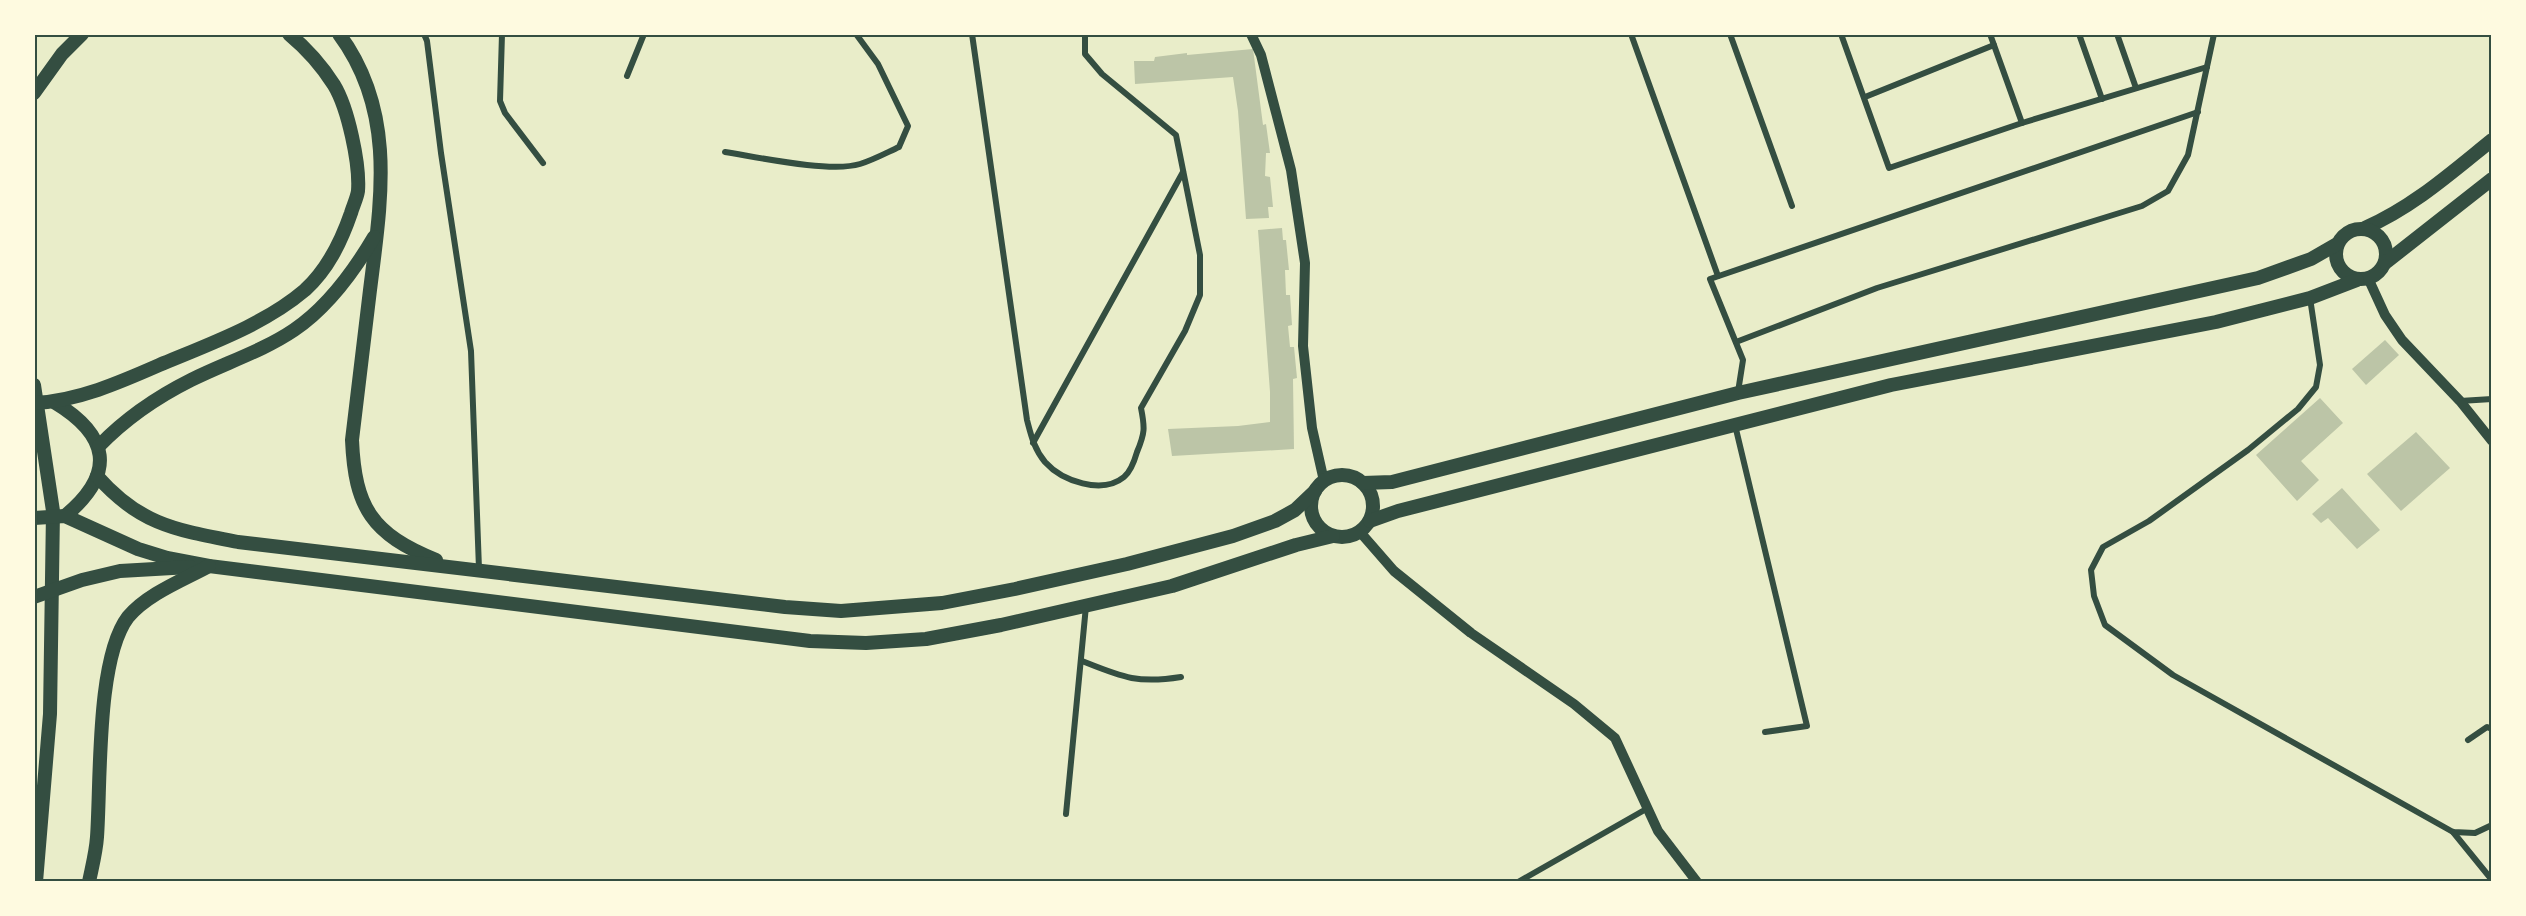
<svg xmlns="http://www.w3.org/2000/svg" width="2526" height="916" viewBox="0 0 2526 916" font-family="'Titillium Web',sans-serif">
<style>
.building{fill:#bcc5a7}
.lines{fill:none;stroke-linecap:round;stroke-linejoin:round}
.minor{stroke:#344e41;stroke-width:6}
.tertiary{stroke:#344e41;stroke-width:10}
.trunk{stroke:#344e41;stroke-width:14}
.neatline{fill:none;stroke:#344e41;stroke-width:2}
</style>
<rect width="100%" height="100%" fill="#e9edc9"/>
<g class="building">
<polygon points="1253,49 1263,125 1266,124 1270,153 1266,153 1265,176 1270,177 1273,207 1268,207 1269,218 1246,219 1238,111 1233,77 1135,84 1134,61 1154,61 1155,57 1187,53 1187,55"/>
<polygon points="1282,228 1283,240 1286,240 1289,270 1285,270 1286,295 1290,295 1292,325 1288,326 1290,347 1294,347 1297,378 1293,379 1294,449 1172,456 1168,429 1238,426 1270,422 1270,392 1258,230"/>
<polygon points="2385,340 2399,355 2366,385 2352,369"/>
<polygon points="2320,398 2343,423 2301,461 2319,480 2297,501 2256,455"/>
<polygon points="2416,432 2450,468 2401,511 2367,474"/>
<polygon points="2342,488 2380,530 2357,549 2328,518 2321,523 2312,514"/>
</g>
<g class="lines">
<g class="minor">
<polyline points="424,34 427,41 441,153 471,351 479,569"/>
<polyline points="502,34 500,101 505,113 543,163"/>
<path d="M972 34 1027 420C1031 435 1034 449 1045 462 1062 481 1102 495 1124 477 1130 472 1135 459 1137 452 1145 433 1145 428 1141 408L1185 331 1200 295V255L1176 135 1102 74 1085 54V34"/>
<polyline points="1631,34 1718,276"/>
<polyline points="1730,34 1792,206"/>
<polyline points="1841,34 1889,168 2022,123"/>
<polyline points="1990,34 2022,123 2207,67"/>
<polyline points="2079,34 2102,99"/>
<polyline points="2117,34 2136,88"/>
<polyline points="627,76 644,34"/>
<polyline points="1865,97 1994,45"/>
<path d="M725 152C757 157 830 173 860 164 873 160 886 153 899 147L908 126 878 64 856 34"/>
<polyline points="2310,298 2320,365 2316,387 2298,409 2248,450 2149,521 2103,547 2091,570 2094,596 2105,625 2173,675 2453,832 2475,833 2492,825"/>
<polyline points="1736,342 1877,288 2142,206 2168,191 2188,155 2214,34"/>
<polyline points="1738,392 1743,360 1710,279 2198,112"/>
<polyline points="2460,401 2492,399"/>
<polyline points="1735,425 1807,726 1765,732"/>
<polyline points="1033,443 1183,172"/>
<path d="M1082 661C1122 677 1137 684 1181 677"/>
<polyline points="2468,740 2487,727 2492,729"/>
<polyline points="1066,814 1086,606"/>
<polyline points="2453,832 2492,880"/>
<polyline points="1518,882 1648,808"/>
</g>
<g class="tertiary">
<polyline points="1251,34 1261,55 1291,170 1305,263 1303,346 1312,428 1324,481"/>
<polyline points="2368,278 2385,315 2402,340 2460,401 2492,441"/>
<polyline points="1360,532 1394,571 1471,633 1574,704 1615,738 1658,831 1697,882"/>
</g>
<g class="trunk">
<path d="M339 34C397 112 381 201 370 290 364 340 358 390 352 440 355 508 372 534 436 560"/>
<polyline points="34,93 62,54 82,34"/>
<path d="M2365 228C2413 207 2451 173 2492 140"/>
<circle cx="2361" cy="254" r="25"/>
<polyline points="2385,263 2492,179"/>
<polyline points="34,385 53,511 50,714 36,882"/>
<path d="M54 402C109 435 117 473 65 516"/>
<path d="M34 403C79 401 123 381 164 363 212 343 265 324 305 290 328 269 341 242 351 213 353 206 357 198 358 191 360 164 348 108 334 85 322 66 307 49 289 34"/>
<path d="M99 446C126 418 157 397 191 380 225 363 263 351 294 330 328 307 354 271 374 237"/>
<circle cx="1342" cy="506" r="31"/>
<path d="M97 476C140 525 176 530 238 542L785 607 841 611 942 603 1015 589 1127 564 1233 536 1275 521 1295 510 1315 491"/>
<polyline points="1363,483 1392,482 1738,393 2258,278 2311,259 2337,244"/>
<polyline points="34,518 65,516 138,549 167,558 209,566 810,641 866,643 926,639 1001,625 1172,586 1296,545 1333,536"/>
<polyline points="1370,521 1398,511 1891,385 2216,322 2310,298 2357,280"/>
<polyline points="34,597 82,580 120,571 190,567"/>
<path d="M89 882C92 867 96 852 97 837 101 782 96 659 128 617 147 594 183 580 209 566"/>
</g>
</g>
<rect width="2526" height="916" fill="none" stroke="#fefae0" stroke-width="72"/>
<rect x="36" y="36" width="2454" height="844" class="neatline"/>
</svg>
